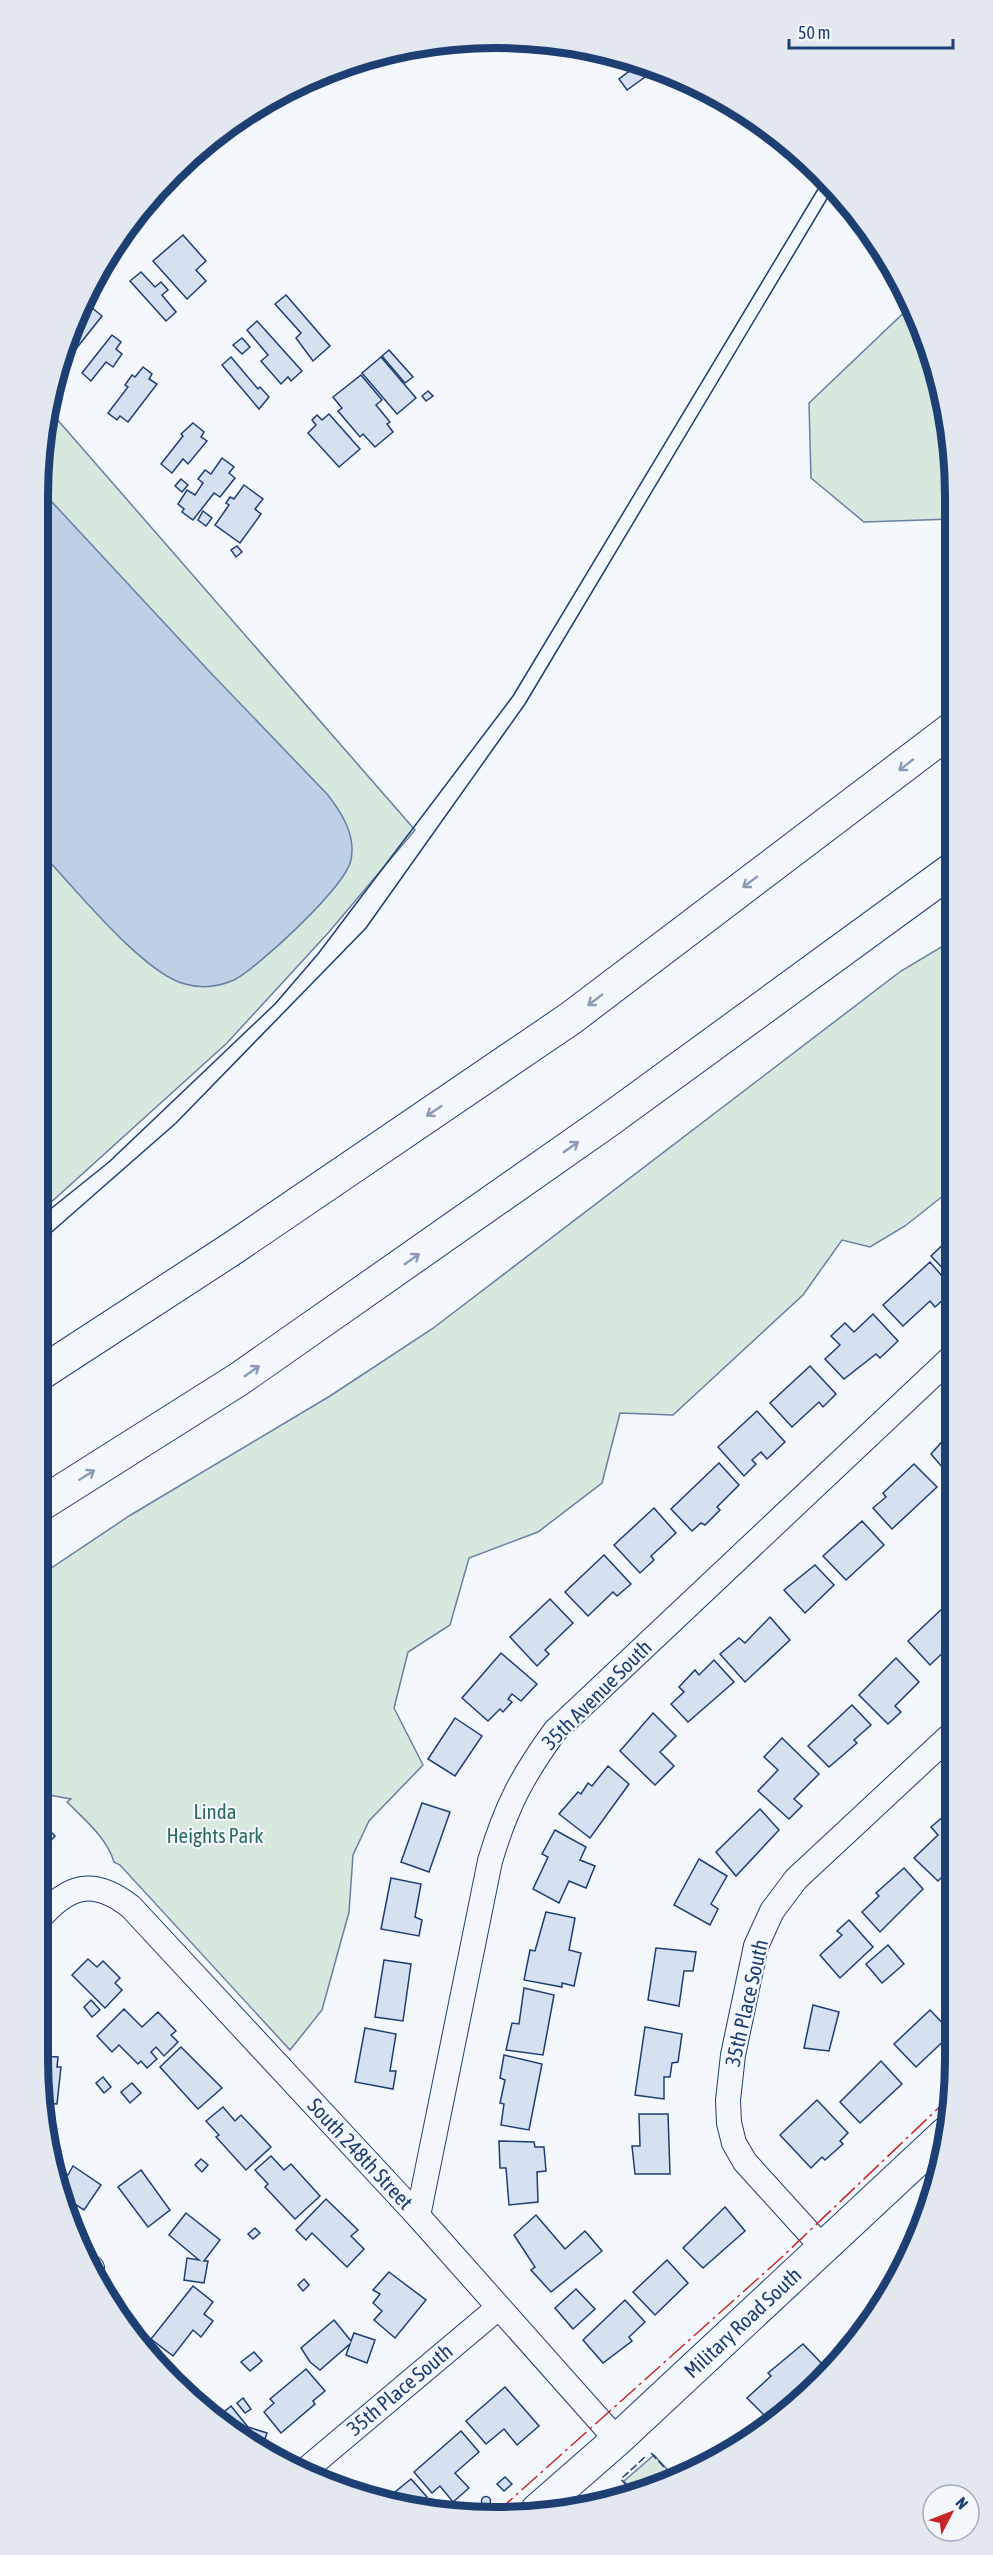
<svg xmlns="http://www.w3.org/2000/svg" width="993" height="2555" viewBox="0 0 993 2555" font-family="'Asap Condensed',sans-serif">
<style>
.green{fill:#d7e8df;stroke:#687fa3;stroke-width:1.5}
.water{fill:#bed0e5;stroke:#687fa3;stroke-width:1.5}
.building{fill:#d5e0f0;stroke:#1d3f73;stroke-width:1.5}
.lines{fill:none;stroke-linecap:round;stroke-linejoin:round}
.minor-casing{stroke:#1d3f73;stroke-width:26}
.major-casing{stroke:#1d3f73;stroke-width:34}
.highway-casing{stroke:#1d3f73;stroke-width:35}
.minor{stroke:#f4f7fb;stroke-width:24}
.major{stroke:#f4f7fb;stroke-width:32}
.highway{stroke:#f4f7fb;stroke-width:33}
.tram{stroke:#1d3f73;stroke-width:1.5}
.fence{stroke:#1d3f73;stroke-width:1.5;stroke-dasharray:8 3;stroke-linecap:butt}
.power{stroke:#c62828;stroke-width:1.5;stroke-dasharray:21 4.5 3 4.5;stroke-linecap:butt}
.oneway{stroke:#889bb7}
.labels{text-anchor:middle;stroke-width:4.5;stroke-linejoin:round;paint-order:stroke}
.street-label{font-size:21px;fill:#1d3f73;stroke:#f4f7fb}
.park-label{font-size:21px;fill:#2c6c60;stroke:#f4f7fb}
.rim{fill:none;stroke:#1d3f73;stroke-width:8}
</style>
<rect width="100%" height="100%" fill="#f4f7fb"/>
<g class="green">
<polygon points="912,305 952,436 952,519 864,522 811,478 809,403"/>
<polygon points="49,410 415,830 329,932 227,1043 38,1214 38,497"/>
<path d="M953 940V1188L905 1226 870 1247 842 1240 803 1295 673 1415 620 1413 602 1483 538 1532 469 1558 450 1625 408 1652 394 1708 423 1765 369 1821 353 1855 349 1912 322 2010 290 2050 120 1865 114 1862C107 1838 85 1820 67 1802L71 1799 38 1793V1577L129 1516 330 1396 432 1329 901 971Z"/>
<polygon points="654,2455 677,2480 635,2494 624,2481"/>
</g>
<path class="water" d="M39 488 208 670 327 794C342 813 356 835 351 860 346 886 259 967 234 980 218 987 202 989 185 984 143 974 70 883 38 849Z"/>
<g class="building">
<polygon points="639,64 652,72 627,90 619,79"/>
<polygon points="206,142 209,146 198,155 195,151"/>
<polygon points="183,235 206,261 196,270 206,281 187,299 153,261"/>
<polygon points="141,272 155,287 161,282 168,290 162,295 176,312 166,321 130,281"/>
<polygon points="286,295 330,346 313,361 296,338 301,333 275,304"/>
<polygon points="91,307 102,316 60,369 57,367 69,335"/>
<polygon points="257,321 302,371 291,381 288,377 281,384 261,361 268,355 247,330"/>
<polygon points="112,335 121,342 116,349 122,354 113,367 106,362 91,381 82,373"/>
<polygon points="242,338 250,347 242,354 233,345"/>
<polygon points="389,350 413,377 405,383 382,356"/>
<polygon points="231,357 258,389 260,387 269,397 259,409 222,365"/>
<polygon points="381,357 416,398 397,414 362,373"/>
<polygon points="143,367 152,374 149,379 157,384 128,422 120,416 117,420 108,413 128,387 125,385 132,375 135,377"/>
<polygon points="361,375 382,400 376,405 390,422 387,424 393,432 375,447 363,434 360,437 338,411 342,408 333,397"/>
<polygon points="428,391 433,396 426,401 422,396"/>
<polygon points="329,414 360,449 339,467 308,433 316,425 312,420 317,415 322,420"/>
<polygon points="193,423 204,432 201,437 207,441 188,464 183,459 172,473 161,464 183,436 181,434"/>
<polygon points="222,458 234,467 229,473 235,478 220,497 214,493 193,520 182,512 184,509 178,504 187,490 195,495 203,483 198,479 205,470 211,474"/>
<polygon points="181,479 188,485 182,492 175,486"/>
<polygon points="244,485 263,499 255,509 261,514 240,543 215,525 229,505 226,503 230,497 234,499"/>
<polygon points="203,511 212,518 206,526 198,520"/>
<polygon points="237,546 242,552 236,557 231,550"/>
<polygon points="953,1235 954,1280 931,1256"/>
<polygon points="930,1262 954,1290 935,1307 930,1301 903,1326 883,1305"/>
<polygon points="873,1314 898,1341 880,1358 876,1354 844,1379 825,1359 840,1345 831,1336 845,1323 854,1332"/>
<polygon points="810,1366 836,1394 823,1407 819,1402 792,1427 770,1403"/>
<polygon points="757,1411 785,1442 767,1459 761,1452 752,1460 756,1464 744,1476 718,1447"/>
<polygon points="954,1428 954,1469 948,1474 931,1454"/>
<polygon points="719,1463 739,1485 717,1507 720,1510 705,1525 701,1523 692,1531 671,1509"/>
<polygon points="914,1464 937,1487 892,1529 873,1508 886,1497 883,1493"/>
<polygon points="654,1508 676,1533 651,1556 654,1560 640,1573 614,1545"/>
<polygon points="862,1521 884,1545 846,1580 823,1556"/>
<polygon points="604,1555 631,1584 617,1596 613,1592 588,1616 565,1592"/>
<polygon points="815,1565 834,1585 805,1613 784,1590"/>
<polygon points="550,1599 573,1623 545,1650 549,1654 537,1666 510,1637"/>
<polygon points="946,1605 954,1614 954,1642 930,1665 908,1641"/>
<polygon points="770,1617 790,1640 745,1682 720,1654 739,1638 745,1643"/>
<polygon points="501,1653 537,1684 521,1701 512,1694 508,1699 512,1702 503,1712 500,1709 488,1721 462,1698"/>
<polygon points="896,1658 919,1682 895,1706 901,1712 888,1724 859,1695"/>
<polygon points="714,1660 734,1682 688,1722 671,1704 684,1692 679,1687 695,1670 699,1675"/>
<polygon points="852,1705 871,1725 854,1740 857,1743 829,1767 808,1746"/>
<polygon points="653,1713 676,1736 660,1752 674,1766 655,1785 620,1751"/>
<polygon points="455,1718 482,1736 455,1776 428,1759"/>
<polygon points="782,1738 819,1774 794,1799 802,1806 789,1819 758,1791 778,1770 764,1757"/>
<polygon points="608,1766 629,1784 590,1838 559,1814 578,1792 581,1794 588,1783 592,1786"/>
<polygon points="422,1803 450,1812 429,1872 401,1862"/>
<polygon points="760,1809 779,1830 736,1876 716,1852"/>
<polygon points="945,1815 955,1826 955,1864 938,1881 914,1858 938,1835 931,1827"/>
<polygon points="38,1819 55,1836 38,1854"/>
<polygon points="555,1830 586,1847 580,1860 595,1866 586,1888 569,1881 559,1903 533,1889 548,1857 542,1854"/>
<polygon points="699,1859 727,1876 711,1904 718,1909 710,1925 674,1905"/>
<polygon points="904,1868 923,1889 880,1932 862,1912 879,1896 876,1893"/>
<polygon points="391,1878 421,1884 415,1917 422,1920 419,1936 381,1929"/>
<polygon points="546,1912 575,1918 569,1950 581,1953 574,1986 562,1983 562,1987 524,1980 530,1950 535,1951"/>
<polygon points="849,1920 873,1947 840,1978 820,1955 842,1935 837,1931"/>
<polygon points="955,1925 955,1951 942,1938"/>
<polygon points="888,1945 904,1964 882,1983 866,1964"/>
<polygon points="656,1948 696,1952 693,1971 684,1971 679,2006 648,2000"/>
<polygon points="88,1959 97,1967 103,1961 120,1978 115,1983 122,1990 105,2008 72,1975"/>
<polygon points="384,1960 411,1964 403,2021 375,2017"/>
<polygon points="955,1987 955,2009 945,1997"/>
<polygon points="524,1988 554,1995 543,2055 506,2050 512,2023 519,2024"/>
<polygon points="91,2000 100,2010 92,2017 84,2007"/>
<polygon points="813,2005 839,2012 829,2051 804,2048"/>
<polygon points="124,2009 142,2027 158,2012 176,2031 171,2035 178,2042 164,2056 156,2047 151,2052 157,2059 147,2068 141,2061 138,2064 119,2045 112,2052 97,2036"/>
<polygon points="930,2010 952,2033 916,2067 894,2044"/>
<polygon points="645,2027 682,2034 678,2062 672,2063 670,2077 664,2077 664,2099 635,2095"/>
<polygon points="365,2028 396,2034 390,2071 396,2071 393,2089 355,2082"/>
<polygon points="181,2047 222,2088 198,2109 160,2067"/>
<polygon points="504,2055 542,2064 529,2130 501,2125 504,2104 500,2103 505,2080 500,2078"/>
<polygon points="38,2056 58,2057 57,2067 61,2067 57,2104 45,2103"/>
<polygon points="881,2061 902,2084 860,2123 840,2102"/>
<polygon points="103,2077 111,2087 104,2093 96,2083"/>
<polygon points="132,2083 141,2093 130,2103 121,2092"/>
<polygon points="817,2100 848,2133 840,2141 843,2144 825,2160 822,2157 811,2168 780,2135"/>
<polygon points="223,2107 235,2121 241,2115 271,2147 246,2170 216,2137 219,2135 206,2121"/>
<polygon points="639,2114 668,2114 670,2174 635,2174 632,2146 640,2146"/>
<polygon points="499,2141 534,2142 535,2147 544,2147 546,2171 537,2172 538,2202 509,2205 506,2168 500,2168"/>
<polygon points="271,2156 284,2170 291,2164 320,2196 295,2219 265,2187 268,2184 255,2170"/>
<polygon points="201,2159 208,2165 202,2172 195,2165"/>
<polygon points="55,2166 68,2175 73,2166 101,2185 84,2210 70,2201 66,2208 62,2204"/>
<polygon points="141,2170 170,2210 148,2227 118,2187"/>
<polygon points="326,2199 358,2230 351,2236 364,2249 347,2267 312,2233 306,2240 296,2230"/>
<polygon points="725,2207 745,2231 703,2268 683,2248"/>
<polygon points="186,2213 220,2240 204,2261 208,2261 204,2283 184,2280 187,2258 199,2260 169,2235"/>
<polygon points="536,2215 565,2249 585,2231 602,2251 551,2292 531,2270 535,2267 514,2235"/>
<polygon points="255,2228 260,2233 253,2239 248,2234"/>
<polygon points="915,2239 916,2240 911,2254 905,2248"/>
<polygon points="667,2260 688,2283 655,2315 633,2292"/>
<polygon points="389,2272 426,2300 395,2338 374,2320 382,2311 373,2303 380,2294 373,2290"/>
<polygon points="304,2279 309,2285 303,2291 298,2285"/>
<polygon points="193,2286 213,2302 204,2314 213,2321 201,2337 193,2330 173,2356 151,2339"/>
<polygon points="576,2289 595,2309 573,2329 555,2308"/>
<polygon points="625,2300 645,2322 629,2337 632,2341 603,2363 583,2340"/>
<polygon points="334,2320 351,2341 354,2333 375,2340 367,2363 346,2355 350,2344 320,2370 310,2362 301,2348"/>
<polygon points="803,2344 827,2369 771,2422 747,2398 771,2376 768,2373"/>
<polygon points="254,2352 262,2361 250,2371 241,2362"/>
<polygon points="306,2369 325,2391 313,2401 315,2404 281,2433 264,2412 274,2403 270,2399"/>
<polygon points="505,2387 539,2426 517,2445 504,2429 486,2444 466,2421"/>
<polygon points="243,2398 251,2409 245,2413 237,2403"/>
<polygon points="231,2406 248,2427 267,2433 261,2451 219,2416"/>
<polygon points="461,2431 479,2452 455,2473 469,2488 453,2502 440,2486 432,2493 414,2472"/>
<polygon points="505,2477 512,2484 504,2491 497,2484"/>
<polygon points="411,2479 427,2497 413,2508 384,2501"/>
<circle cx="486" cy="2501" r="4.5"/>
</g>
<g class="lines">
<defs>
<g id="minor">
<path d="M38 1920C68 1885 93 1877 131 1907L418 2216 617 2440"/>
<path d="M418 2216 490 1861C506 1807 522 1776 555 1731L954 1355"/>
<polyline points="823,2248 745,2162 734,2143 729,2123 728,2100 733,2055 756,1946 772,1911 796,1879 955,1731"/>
<polyline points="89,2267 92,2268"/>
<polyline points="303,2472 498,2308"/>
</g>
<polyline id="major" points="537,2510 617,2440 946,2133"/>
<g id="highway">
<polyline points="38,1375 233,1248 571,1018 952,729"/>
<polyline points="38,1506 239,1379 606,1122 953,869"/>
</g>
</defs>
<use href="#minor" class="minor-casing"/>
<use href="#major" class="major-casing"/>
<use href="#highway" class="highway-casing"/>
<use href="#minor" class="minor"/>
<use href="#major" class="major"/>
<use href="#highway" class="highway"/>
<g class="tram">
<polyline points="38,1219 109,1162 275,1004 318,954 513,696 824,179"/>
<polyline points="38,1244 176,1123 366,928 525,704 834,187"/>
</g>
<g class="fence">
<polyline points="651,2453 676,2480"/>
<polyline points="634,2494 621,2479 646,2456"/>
</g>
<polyline class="power" points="497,2512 781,2258 951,2096"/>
</g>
<defs><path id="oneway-shaft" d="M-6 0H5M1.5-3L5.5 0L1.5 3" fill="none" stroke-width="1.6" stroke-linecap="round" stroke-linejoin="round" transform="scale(1.5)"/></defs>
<g class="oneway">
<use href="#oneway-shaft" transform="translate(906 765) rotate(142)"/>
<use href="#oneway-shaft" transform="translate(750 882) rotate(143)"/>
<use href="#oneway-shaft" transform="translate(595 1000) rotate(143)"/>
<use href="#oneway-shaft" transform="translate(434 1111) rotate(146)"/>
<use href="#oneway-shaft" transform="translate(571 1147) rotate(-35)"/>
<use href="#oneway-shaft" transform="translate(412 1259) rotate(-35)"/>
<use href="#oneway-shaft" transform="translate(252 1371) rotate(-35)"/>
<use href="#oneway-shaft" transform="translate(87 1475) rotate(-32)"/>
</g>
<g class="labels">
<g class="street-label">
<text transform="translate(597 1695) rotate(-45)" y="7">35th Avenue South</text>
<text transform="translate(747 2003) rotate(-77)" y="7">35th Place South</text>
<text transform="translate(360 2154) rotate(47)" y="7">South 248th Street</text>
<text transform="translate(743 2323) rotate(-43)" y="7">Military Road South</text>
<text transform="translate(400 2390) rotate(-40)" y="7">35th Place South</text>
</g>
<g class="park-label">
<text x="215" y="1819">Linda<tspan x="215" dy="24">Heights Park</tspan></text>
</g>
</g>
<path d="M0 0H993V2555H0ZM496 48H497A448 448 0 0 1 945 496V2059A448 448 0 0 1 497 2507H496A448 448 0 0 1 48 2059V496A448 448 0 0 1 496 48Z" fill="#e3e8f0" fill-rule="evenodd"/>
<path class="rim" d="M496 48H497A448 448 0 0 1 945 496V2059A448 448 0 0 1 497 2507H496A448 448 0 0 1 48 2059V496A448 448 0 0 1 496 48Z"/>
<g transform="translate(951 2513) rotate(48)"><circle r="28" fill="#f4f7fb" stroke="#9eadc5" stroke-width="1.5"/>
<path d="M0-4.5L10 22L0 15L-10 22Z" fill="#c62828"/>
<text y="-9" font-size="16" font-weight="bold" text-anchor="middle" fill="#1d3f73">N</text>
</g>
<path d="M789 39v9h164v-9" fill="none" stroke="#1d3f73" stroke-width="3"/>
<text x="798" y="39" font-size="18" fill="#1d3f73" stroke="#f4f7fb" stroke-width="4.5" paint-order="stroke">50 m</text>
</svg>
